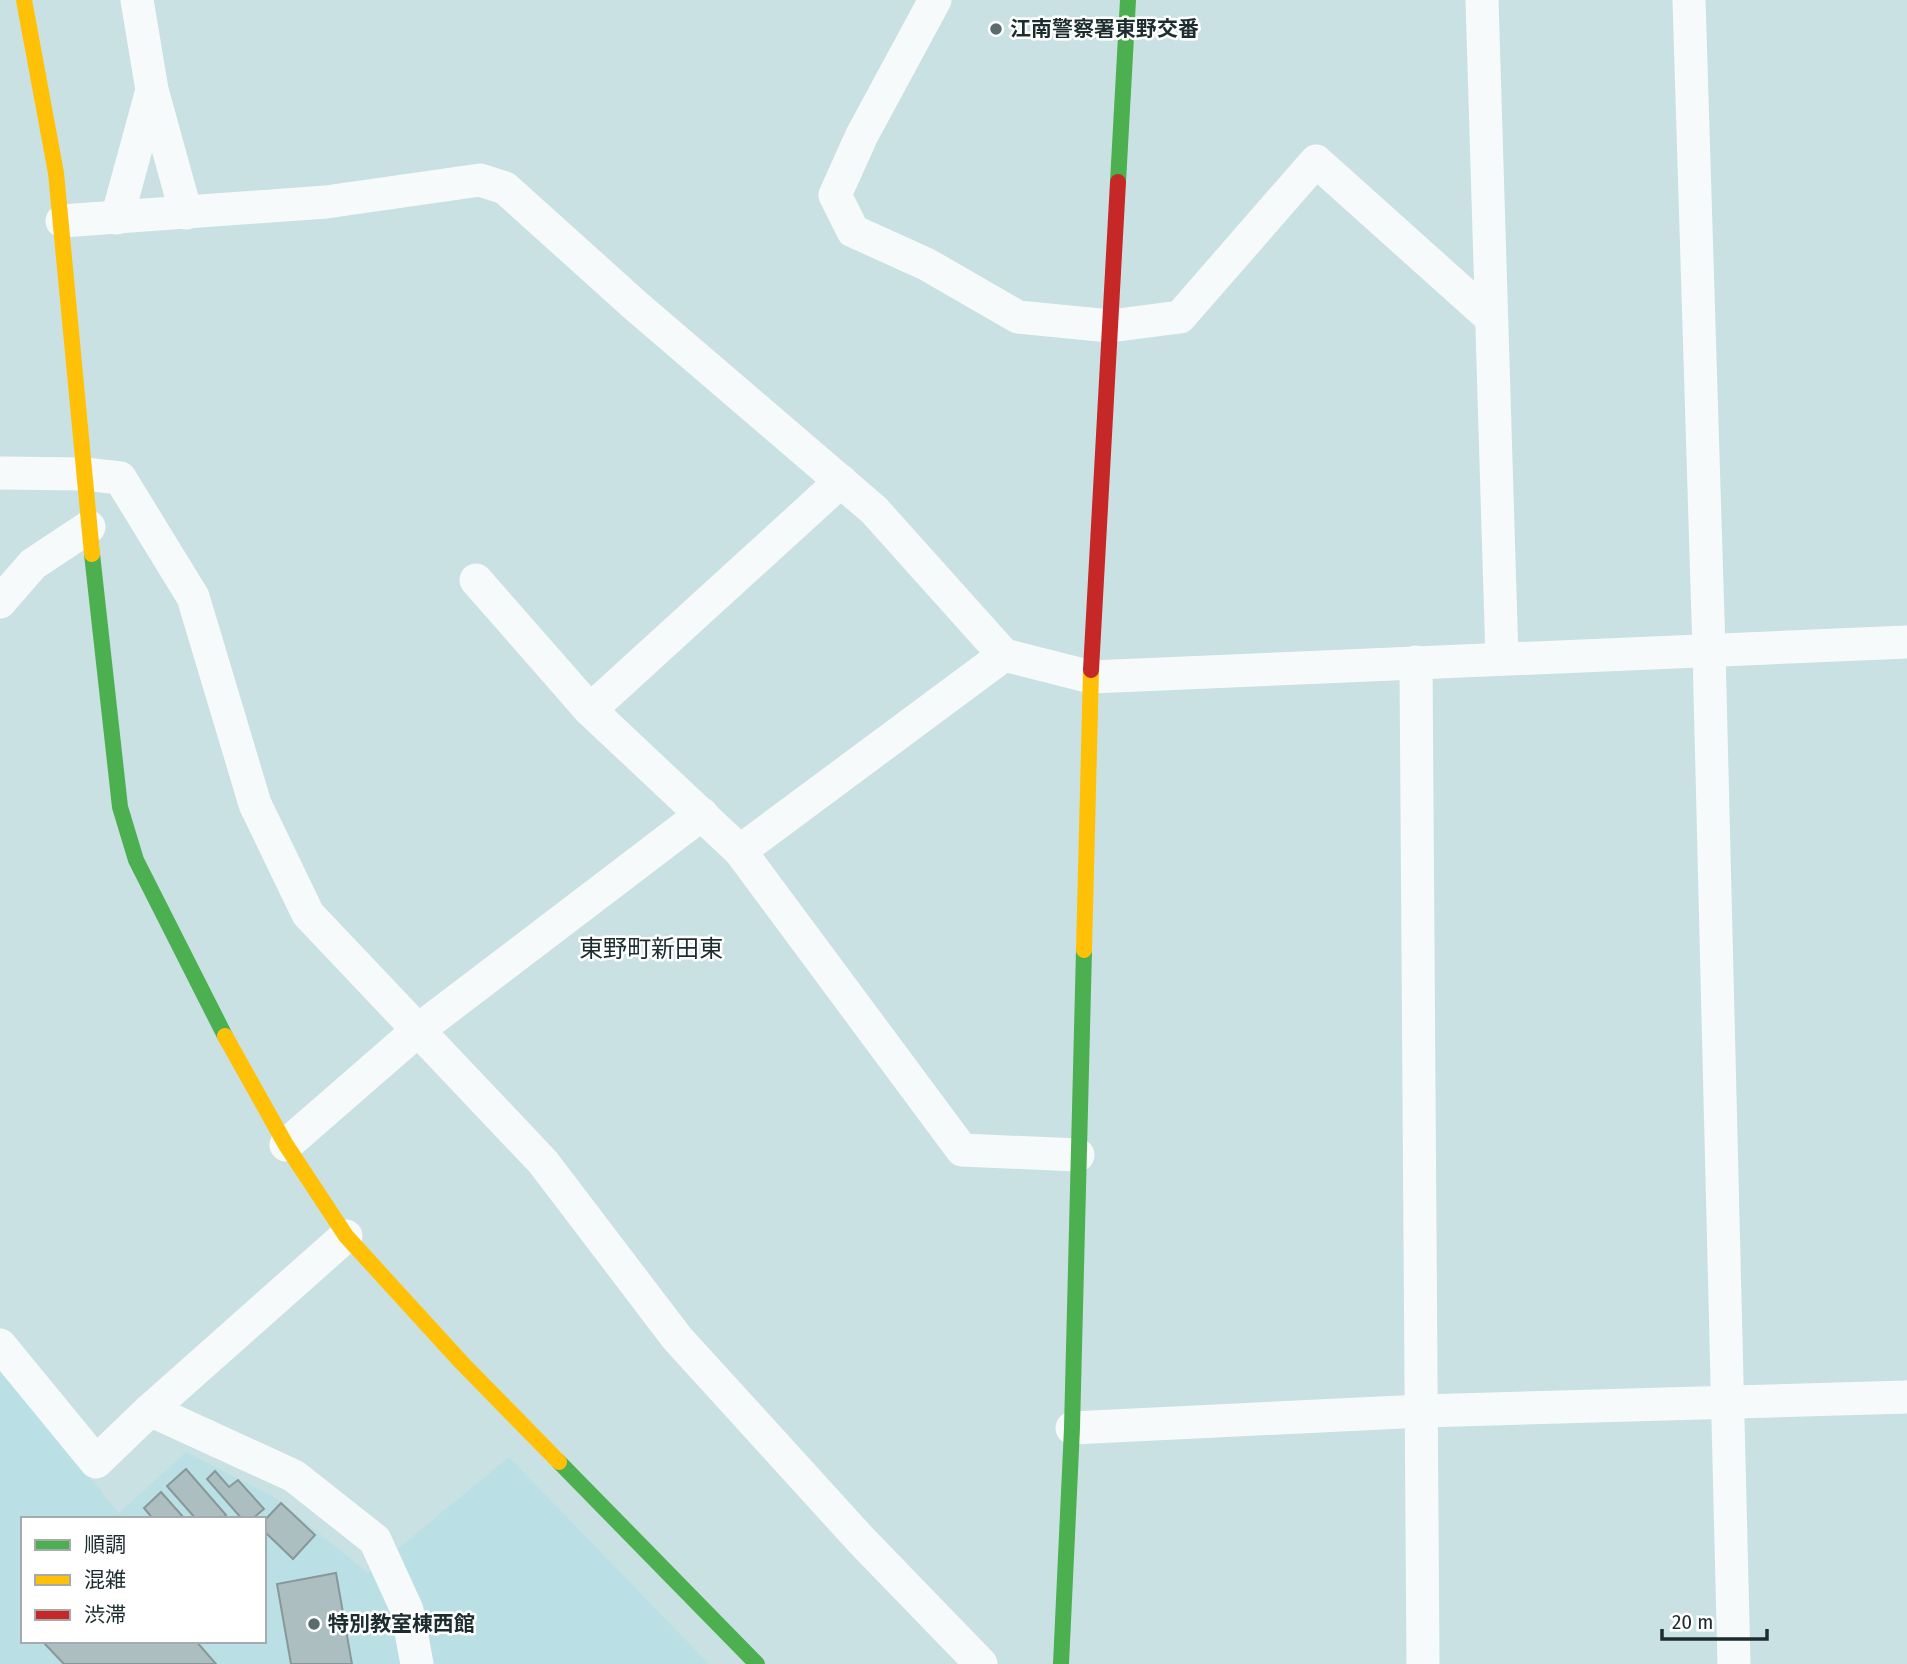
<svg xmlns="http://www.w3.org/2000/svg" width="1907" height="1664" viewBox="0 0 1907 1664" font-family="'Fira Sans Condensed','Noto Sans JP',sans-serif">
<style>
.built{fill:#bae0e5;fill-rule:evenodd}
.building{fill:#acbec0;stroke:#86989a;stroke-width:2}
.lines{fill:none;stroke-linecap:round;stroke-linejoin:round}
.street{stroke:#f7fafb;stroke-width:33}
.fast{stroke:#4caf50;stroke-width:16}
.slow{stroke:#ffc107;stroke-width:16}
.jam{stroke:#c62828;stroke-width:16}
.poi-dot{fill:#5a6c6e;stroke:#fff;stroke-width:2.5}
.labels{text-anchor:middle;stroke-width:5;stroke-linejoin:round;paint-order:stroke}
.poi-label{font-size:21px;font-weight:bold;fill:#1d2d2f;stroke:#fff;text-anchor:start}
.quarter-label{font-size:24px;fill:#1d2d2f;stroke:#fff}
</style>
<rect width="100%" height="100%" fill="#cae1e4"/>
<path class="built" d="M0 1368 119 1513 186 1452 276 1498 368 1573 509 1457 709 1664H0ZM23 1519H264V1641H23Z"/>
<g class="building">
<polygon points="186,1469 226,1515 222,1519 196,1519 167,1486"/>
<polygon points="215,1471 229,1487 238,1480 264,1509 252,1519 242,1519 207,1479"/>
<polygon points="161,1492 185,1519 153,1519 144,1508"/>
<polygon points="281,1503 315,1535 293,1559 264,1531 264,1521"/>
<polygon points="336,1573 352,1664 291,1664 277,1584"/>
<polygon points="42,1641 196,1641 216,1664 64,1664"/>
</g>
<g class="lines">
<g class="street">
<polyline points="137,0 152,90 186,213"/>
<polyline points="935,0 862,135 835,195 853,231 926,264 1018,317 1110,326 1180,317 1316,161 1491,318"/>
<polyline points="1482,0 1502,659"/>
<polyline points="1689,0 1709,651 1734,1664"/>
<polyline points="117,218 152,90"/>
<polyline points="62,221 326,202 480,180 505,188 636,306 874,510 1004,655 1091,677 1907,642"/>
<polyline points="0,473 85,474 120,478 193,597 255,804 308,914 543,1162 677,1338 860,1539 981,1664"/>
<polyline points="841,481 590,710 740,851 962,1150 1078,1155"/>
<polyline points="476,580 590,710"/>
<polyline points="0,602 33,564 89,527"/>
<polyline points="1416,662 1423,1664"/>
<polyline points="740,851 1004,655"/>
<polyline points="286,1145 417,1031 702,814"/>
<polyline points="0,1345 96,1462 150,1410 346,1236"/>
<polyline points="150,1410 294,1476 375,1540 407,1610 417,1664"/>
<polyline points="1072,1428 1422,1411 1907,1397"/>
</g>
<g class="fast">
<polyline points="1118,182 1128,0"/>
<polyline points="92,554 120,807 136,860 225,1036"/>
<polyline points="559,1462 757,1664"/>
<polyline points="1061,1664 1072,1428 1084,950"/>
</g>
<g class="slow">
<polyline points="24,0 56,173 92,554"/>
<polyline points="1084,950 1091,670"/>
<polyline points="225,1036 286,1145 346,1236 462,1363 559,1462"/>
</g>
<polyline class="jam" points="1091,670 1118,182"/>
</g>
<g class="poi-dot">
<circle cx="996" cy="29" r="7"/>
<circle cx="314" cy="1624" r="7"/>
</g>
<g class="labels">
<g class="poi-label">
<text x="1010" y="36">江南警察署東野交番</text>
<text x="328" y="1631">特別教室棟西館</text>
</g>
<g class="quarter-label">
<text x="651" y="957">東野町新田東</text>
</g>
</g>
<rect x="21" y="1517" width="245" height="126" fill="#ffffff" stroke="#a5abac" stroke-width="2"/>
<rect x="35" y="1540" width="35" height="10" fill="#4caf50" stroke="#a5abac" stroke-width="2"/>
<text x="84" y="1552" font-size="21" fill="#1d2d2f">順調</text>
<rect x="35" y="1575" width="35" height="10" fill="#ffc107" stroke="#a5abac" stroke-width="2"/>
<text x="84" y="1587" font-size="21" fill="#1d2d2f">混雑</text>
<rect x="35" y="1610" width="35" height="10" fill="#c62828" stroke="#a5abac" stroke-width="2"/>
<text x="84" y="1622" font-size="21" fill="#1d2d2f">渋滞</text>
<path d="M1662 1629v10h105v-10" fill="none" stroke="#1d2d2f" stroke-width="3.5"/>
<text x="1672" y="1629" font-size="21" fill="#1d2d2f" stroke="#ffffff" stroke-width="5" paint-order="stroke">20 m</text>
</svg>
